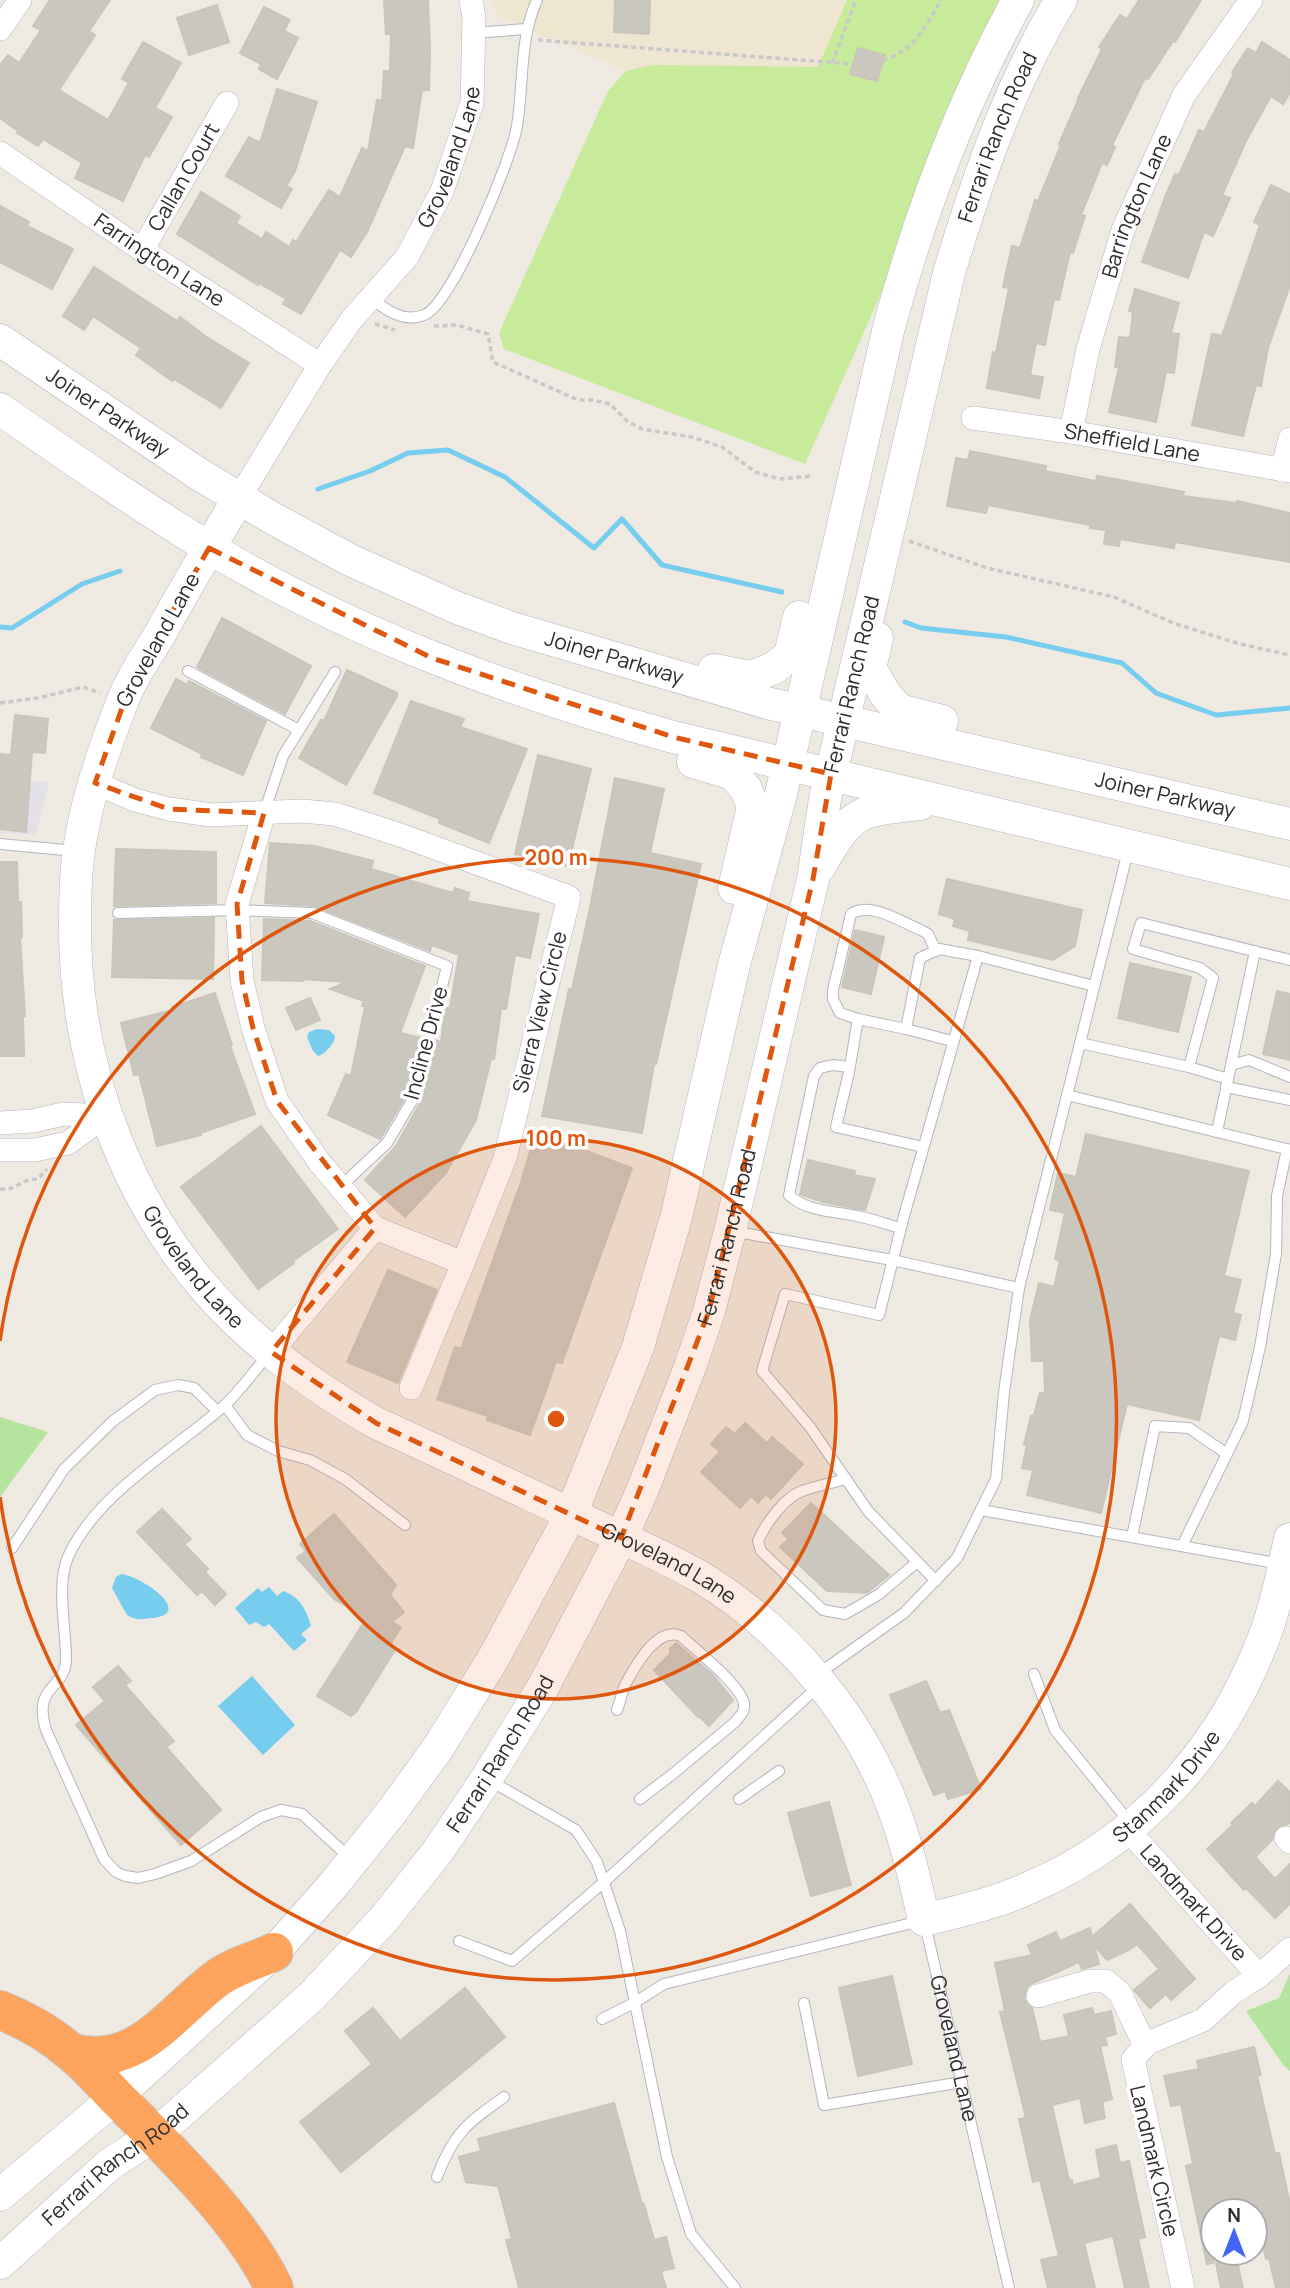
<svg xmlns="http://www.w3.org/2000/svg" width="1290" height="2288" viewBox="0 0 1290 2288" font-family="Manrope,sans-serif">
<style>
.industrial{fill:#e3e1e7}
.education{fill:#efe6d1}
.green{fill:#b5e49e}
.pitch{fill:#c8ea9b}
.water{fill:#76cdee}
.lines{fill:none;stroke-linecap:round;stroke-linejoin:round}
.stream{stroke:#76cdee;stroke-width:5}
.building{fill:#cac7bf;stroke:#cac5ba;stroke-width:2}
.lane-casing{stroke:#b4b6c0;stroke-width:12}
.street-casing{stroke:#b4b6c0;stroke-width:24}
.secondary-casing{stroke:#b4b6c0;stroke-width:33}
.highway-casing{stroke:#c8c8c8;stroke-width:40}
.path{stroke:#c8c8c8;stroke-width:3.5;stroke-dasharray:5 3.5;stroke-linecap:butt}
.lane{stroke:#fff;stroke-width:10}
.street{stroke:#fff;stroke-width:23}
.secondary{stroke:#fff;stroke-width:32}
.highway{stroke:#fca45e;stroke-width:38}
.marked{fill:none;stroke:#df570e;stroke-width:5;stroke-dasharray:14 9;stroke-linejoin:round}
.ring{fill:none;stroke:#df570e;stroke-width:3.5}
.labels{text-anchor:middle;stroke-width:7;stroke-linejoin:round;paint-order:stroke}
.street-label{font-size:21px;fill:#2d2d2d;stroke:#fff}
.centre{fill:#df570e;stroke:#fff;stroke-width:3.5}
.ring-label{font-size:21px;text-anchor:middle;font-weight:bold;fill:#df570e;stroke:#fff;stroke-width:7;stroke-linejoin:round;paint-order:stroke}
</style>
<rect width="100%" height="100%" fill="#eee9e1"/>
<polygon class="industrial" points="0,779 49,782 36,834 0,833"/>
<polygon class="education" points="491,0 847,0 819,67 626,71 497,16"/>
<g class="green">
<polygon points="0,1417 48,1432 0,1497"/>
<polygon points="1290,1974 1290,2071 1284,2066 1246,2011 1279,1998"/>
</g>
<polygon class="pitch" points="847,0 1012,0 805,464 504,349 499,333 608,91 626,71 653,65 818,67"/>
<g class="water">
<path d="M317 1029 329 1030 335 1036C335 1043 325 1054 318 1056L313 1051 307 1037 309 1032Z"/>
<path d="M121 1574C139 1575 196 1613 153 1618 142 1619 137 1621 127 1615L112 1588 116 1577Z"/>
<path d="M269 1587 277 1596 283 1591C300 1597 306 1609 311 1626L301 1634 307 1640 294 1651 269 1624 264 1627 256 1622 249 1625 235 1608 258 1588 262 1592Z"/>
<polygon points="252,1676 295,1725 263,1755 218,1706"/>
</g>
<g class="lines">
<g class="stream">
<polyline points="318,489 370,471 408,453 448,450 505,477 594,548 622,519 662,565 782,592"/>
<polyline points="905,622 921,628 1006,637 1122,663 1156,693 1216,715 1290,708"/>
<polyline points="0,627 12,628 82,584 120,571"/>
</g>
</g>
<g class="building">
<polygon points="50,0 110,0 89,31 95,35 59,90 108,120 129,83 122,79 143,42 181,63 155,108 172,117 149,157 145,155 123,201 75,178 82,163 43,139 38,146 17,133 18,131 0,118 0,65 8,55 19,63 41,30 33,26"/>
<polygon points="384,0 428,0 430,50 429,90 422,90 413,148 405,146 367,232 351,257 340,250 301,314 283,304 286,299 259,283 258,285 177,234 201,192 240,216 236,223 262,239 266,232 289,247 293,240 296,242 329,190 340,197 362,148 368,151 377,100 382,101 384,71 390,71 391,34 386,34"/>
<polygon points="615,0 650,0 649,34 614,32"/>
<polygon points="1139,0 1201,0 1175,42 1173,41 1148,79 1145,78 1112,145 1115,147 1107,165 1102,163 1081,215 1085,216 1073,253 1070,252 1059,300 1054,299 1045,345 1036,343 1030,375 1043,377 1039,398 987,388 993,352 996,353 1009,288 1003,287 1012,246 1020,248 1035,200 1038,201 1061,145 1059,144 1079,98 1078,98 1102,49 1099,47 1120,15 1127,19"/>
<polygon points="217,5 229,42 189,55 177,18"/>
<polygon points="264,7 290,20 284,31 298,38 277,79 259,69 261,64 240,53"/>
<polygon points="1262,42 1290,60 1290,93 1283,104 1271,96 1246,141 1222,195 1230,198 1213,236 1204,232 1188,278 1142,262 1165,197 1175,174 1179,175 1199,130 1204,132 1234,74 1232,72 1248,48 1256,53"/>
<polygon points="858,48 885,55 877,81 850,74"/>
<polygon points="277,89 317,102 295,171 286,186 292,189 281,208 226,176 249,137 260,143"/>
<polygon points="1271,185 1290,194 1290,285 1268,348 1261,386 1256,385 1243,436 1192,425 1212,334 1222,336 1260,225 1254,222"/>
<polygon points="0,206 29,222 27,226 73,249 52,289 0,262"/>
<polygon points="94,267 177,321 180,317 205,336 249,363 221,408 174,379 172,381 136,355 141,348 93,316 84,330 63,316"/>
<polygon points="1135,289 1179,303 1171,333 1179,334 1174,373 1166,372 1156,422 1109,412 1119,367 1115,367 1119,337 1130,338 1133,312 1129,311"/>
<polygon points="970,451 1046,466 1045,471 1096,481 1097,476 1120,480 1184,492 1183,496 1236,503 1237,501 1290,513 1290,562 1175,542 1174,548 1120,539 1119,546 1104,544 1106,530 1090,528 1090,525 988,505 986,513 947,506 956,458 968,460"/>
<polygon points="222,618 311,666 285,714 197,667"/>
<polygon points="347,670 397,693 397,696 346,785 299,758 321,720 324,721"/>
<polygon points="176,679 187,685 189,681 266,721 243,775 201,757 202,754 151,728"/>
<polygon points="411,701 464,719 460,727 527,749 489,843 439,823 440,819 374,793"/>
<polygon points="15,715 48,719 45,753 32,752 26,832 0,829 0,754 11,755"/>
<polygon points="538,755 591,769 568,866 515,854"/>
<polygon points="615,778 664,789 650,853 701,864 656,1064 654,1064 642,1133 542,1116 569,989 572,989 589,913"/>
<polygon points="270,843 315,846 373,861 371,869 453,893 455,888 469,893 467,901 539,914 530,958 515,955 506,1009 501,1009 494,1059 491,1059 476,1120 446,1173 405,1217 365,1180 396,1146 423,1098 437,1041 441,1042 445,1008 450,1008 459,955 432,945 430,951 314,906 265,903"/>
<polygon points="116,849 216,852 216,903 114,906"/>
<polygon points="0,862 17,862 18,902 21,902 22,937 20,937 25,1016 23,1016 24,1056 0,1056"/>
<polygon points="947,879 1082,910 1075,946 1053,960 968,940 970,931 953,926 955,919 939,914"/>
<polygon points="214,918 213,979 112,977 114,920"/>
<polygon points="264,919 310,921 425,966 400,1033 422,1038 409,1091 380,1139 328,1115 346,1074 351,1076 365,1007 362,1006 364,1001 330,989 347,982 302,979 303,981 262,980"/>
<polygon points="855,930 884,937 871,994 842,987"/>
<polygon points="1130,963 1191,977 1178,1032 1118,1018"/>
<polygon points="1277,991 1290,994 1290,1060 1263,1054"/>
<polygon points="215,993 232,1045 230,1046 255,1114 200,1133 201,1135 157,1146 139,1074 134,1075 121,1023 173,1010 172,1007"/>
<polygon points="310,998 320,1020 296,1030 286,1008"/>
<polygon points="261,1126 338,1229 293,1261 294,1263 258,1289 181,1187"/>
<polygon points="536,1132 632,1168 562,1363 556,1362 530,1435 487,1420 488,1416 437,1399 455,1347 461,1349 520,1185"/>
<polygon points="1086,1134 1249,1171 1224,1276 1241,1280 1233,1313 1241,1315 1235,1340 1219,1336 1199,1420 1127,1404 1101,1513 1027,1495 1033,1470 1022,1468 1027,1445 1024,1444 1031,1416 1034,1415 1040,1393 1045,1394 1044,1361 1032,1361 1030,1320 1039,1283 1054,1287 1060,1261 1055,1259 1065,1213 1050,1210 1058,1173 1076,1177"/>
<polygon points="808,1160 855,1171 854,1175 875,1179 865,1210 823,1202 800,1194"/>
<polygon points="388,1270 437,1290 398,1383 347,1362"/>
<polygon points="745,1423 767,1443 772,1437 803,1464 771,1499 766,1494 758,1503 751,1496 740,1508 701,1472 720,1452 711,1444 726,1427 735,1434"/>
<polygon points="811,1503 889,1575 867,1593 827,1591 780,1547 789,1539 782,1533"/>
<polygon points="162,1509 191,1539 184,1544 208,1569 205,1572 226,1594 215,1605 202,1591 197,1595 137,1532"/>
<polygon points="334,1514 396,1585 390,1595 404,1612 392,1622 401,1627 390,1645 395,1650 356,1712 351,1716 317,1696 364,1622 356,1612 334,1599 297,1558 306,1551 300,1544"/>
<polygon points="676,1643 712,1674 733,1700 709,1726 699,1716 698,1717 654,1670 670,1654 670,1649"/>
<polygon points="118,1666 131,1681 125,1685 174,1741 166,1747 221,1810 181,1845 76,1725 105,1701 93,1687"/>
<polygon points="926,1681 940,1713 949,1710 981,1789 948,1799 945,1791 934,1795 890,1695"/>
<polygon points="1278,1781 1290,1792 1290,1823 1277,1828 1272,1840 1255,1857 1275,1879 1290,1864 1290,1904 1275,1918 1246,1888 1244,1890 1207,1849 1233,1825 1231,1823 1252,1803 1255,1806"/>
<polygon points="829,1802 851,1885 811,1896 788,1813"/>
<polygon points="1130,1904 1195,1979 1171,2000 1166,1994 1150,2008 1134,1990 1159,1969 1137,1944 1129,1950 1107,1960 1094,1945 1099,1964 1082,1969 1079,1962 1033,1983 1027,1987 1024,1999 1032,2008 1040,2042 1069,2036 1064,2015 1092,2008 1094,2015 1111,2011 1116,2034 1105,2037 1107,2045 1100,2046 1112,2099 1102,2102 1105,2118 1085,2123 1080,2098 1052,2105 1069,2180 1072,2180 1073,2185 1101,2178 1096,2150 1116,2145 1120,2163 1129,2161 1145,2237 1138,2239 1149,2288 1125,2288 1113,2236 1084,2243 1095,2288 1048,2288 1041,2260 1059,2256 1040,2180 1033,2182 1019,2119 1026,2118 1000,2012 1005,2011 995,1963 1032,1955 1028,1945 1056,1932 1060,1941 1090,1928 1092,1937"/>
<polygon points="892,1976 912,2064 858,2076 839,1988"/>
<polygon points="465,1988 505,2037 341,2172 300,2122 372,2064 345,2031 373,2008 400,2041"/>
<polygon points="1254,2047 1261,2075 1257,2076 1275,2154 1279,2153 1290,2204 1290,2288 1276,2288 1269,2258 1266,2259 1258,2224 1255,2225 1255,2211 1213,2211 1213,2263 1207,2264 1186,2166 1193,2164 1181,2104 1171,2106 1164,2076 1199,2069 1197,2061"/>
<polygon points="614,2103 642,2204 644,2204 654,2240 666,2237 674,2268 661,2271 666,2288 519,2288 506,2240 512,2239 498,2186 466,2182 459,2157 481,2151 478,2139"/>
<polygon points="1214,2253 1235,2253 1243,2288 1221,2288"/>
</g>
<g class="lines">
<defs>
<g id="lane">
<polyline points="473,33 526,29"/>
<path d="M371 298C386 310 403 323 424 315 452 305 512 158 517 126 524 83 519 40 537 0"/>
<polyline points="188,671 299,730"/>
<polyline points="264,813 283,756 335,672"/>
<polyline points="0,844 76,851"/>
<polyline points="118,913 238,910 312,913 447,966 416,1094 387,1143 340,1187"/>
<path d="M858 1019 840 1013 833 999V990L851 914C871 901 901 922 921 930L928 934 936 951"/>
<polyline points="906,1029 952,1041"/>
<polyline points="1080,1043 1189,1067 1228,1079"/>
<polyline points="1231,1065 1255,951"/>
<path d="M850 1067 833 1065 820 1068 814 1076 789 1195C807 1212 834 1211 857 1216 872 1219 886 1224 901 1228"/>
<polyline points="1189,1067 1213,978 1200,968 1133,949 1141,923 1290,960"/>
<polyline points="1226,1087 1290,1100"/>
<polyline points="1067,1095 1290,1150"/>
<polyline points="1217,1132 1231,1065 1249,1060 1290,1077"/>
<polyline points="923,1147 836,1127 849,1072 858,1019 906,1029 920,958 939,949 978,956 1094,986"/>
<polyline points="732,1231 892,1260 1019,1288 1129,847"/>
<path d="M269 1354C254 1371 240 1391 224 1406 175 1449 95 1495 68 1557 56 1584 66 1629 66 1658 66 1691 32 1683 46 1730L104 1859 116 1872 125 1876 138 1878 155 1874 191 1861 261 1817 281 1810 302 1814 352 1860"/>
<polyline points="225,1405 247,1435 278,1451 310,1460 345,1479 405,1525"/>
<path d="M846 1479C832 1483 816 1486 802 1491 784 1498 766 1523 758 1541L761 1551 823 1610 845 1614 878 1595 917 1562"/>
<polyline points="981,1510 1281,1564"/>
<polyline points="1132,1537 1155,1426 1189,1428 1227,1454"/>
<polyline points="1182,1546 1243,1421 1260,1347 1276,1254 1277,1196 1287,1149"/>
<polyline points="12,1548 64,1469 113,1421 155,1390 178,1385 194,1388 217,1411"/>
<polyline points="936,1581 868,1511 810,1427 762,1371 785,1294 879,1315 904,1216 978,956"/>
<polyline points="818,1674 904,1613 957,1558 996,1479 1004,1392 1019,1288"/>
<polyline points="1034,1674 1055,1730 1131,1824"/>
<path d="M617 1710C621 1701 621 1692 626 1683 636 1665 657 1626 681 1636 696 1650 742 1686 744 1704 745 1713 739 1717 734 1723L674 1773 640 1799"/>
<polyline points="489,1780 576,1830 597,1862 620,1931 667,2157 691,2234 735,2288"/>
<polyline points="739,1799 779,1771"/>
<polyline points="459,1941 512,1961 604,1882 819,1686"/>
<polyline points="804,2003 824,2105 962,2082"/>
<path id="s1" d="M602 2019 634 2003 664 1984 924 1920 1009 2288"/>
<path d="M437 2177C453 2133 468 2123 504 2097"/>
</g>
<g id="street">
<polyline points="0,29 20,0"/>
<path id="s2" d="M0 153 142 250 320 365"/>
<path id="s3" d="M142 250 227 103"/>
<path id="s4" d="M973 418 1071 432 1290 471"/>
<path id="s5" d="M1071 432 1088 349 1123 230 1184 95 1251 0"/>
<polyline points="1282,470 1290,439"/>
<path id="s6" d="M239 498 320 365 352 319 407 257 442 191 472 103 474 18 471 0"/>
<polyline points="95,783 135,800 169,809 211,815 302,811 335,814 400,835 569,897 505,1158 463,1263 375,1228 320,1163 277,1101 253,1028 242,981 237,904 264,813"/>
<polyline points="0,1123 33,1121 63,1114 105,1116"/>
<polyline points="0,1150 35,1150 68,1143 105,1116"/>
<polyline points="271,1352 375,1228"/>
<polyline points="411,1388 463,1263"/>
<path id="s7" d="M1128 1830 1259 1976"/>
<polyline points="1286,1838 1290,1842"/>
<polyline points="1038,1996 1090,1981 1106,1981 1120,1993 1145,2046"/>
<polyline points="1183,2288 1133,2059 1148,2043 1203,2020 1234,1992 1259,1976 1290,1949"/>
</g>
<g id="secondary">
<path id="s8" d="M0 340 197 473 272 518 350 560 455 607 509 627 771 704 1290 824"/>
<path d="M0 409C68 456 137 504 208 547 352 634 511 692 673 737L1290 884"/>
<path id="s9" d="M239 498C212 543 185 588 160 634 146 657 130 680 121 705 103 752 86 801 79 850 75 875 75 901 75 926 75 1071 130 1219 236 1321 278 1361 326 1394 376 1423 442 1453 507 1484 573 1515 616 1536 661 1554 702 1578 784 1628 856 1712 891 1802 906 1840 915 1880 924 1920 960 1911 997 1903 1031 1887 1144 1838 1224 1747 1266 1632 1277 1602 1283 1570 1290 1539"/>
<polyline points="877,638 870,668 885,694 899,710 942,721"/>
<polyline points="714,670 751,677 774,668 790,655 799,617"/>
<polyline points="693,762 733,774 746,789 753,807 734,888"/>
<path d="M820 866C852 810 857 811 920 804"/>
<path d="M0 2195 116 2097 274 1952 334 1884 390 1814 438 1748 493 1659 571 1514 638 1347 676 1218 734 965 780 798 889 327C920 213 961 104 1018 0"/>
<path id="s10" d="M0 2263 110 2164 155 2135 312 1996 384 1919 438 1851 487 1778 543 1687 621 1538 642 1491 690 1367 709 1311 730 1231 813 879 825 799 949 273C977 180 1010 84 1061 0"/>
</g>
<g id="highway">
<path d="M0 2010C25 2020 53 2036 73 2054 90 2067 103 2084 118 2099 169 2150 244 2223 274 2288"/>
<path d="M73 2053C137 2069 170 2014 215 1980 231 1967 255 1961 274 1952"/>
</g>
</defs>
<use href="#lane" class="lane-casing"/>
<use href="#street" class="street-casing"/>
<use href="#secondary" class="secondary-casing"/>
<use href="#highway" class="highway-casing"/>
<g class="path">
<polyline points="538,40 853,64"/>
<path d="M883 60C914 51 926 26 941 0"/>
<polyline points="832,63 856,0"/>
<polyline points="375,324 395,330"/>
<polyline points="434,326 457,325 488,334 493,362 578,400 593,400 610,404 627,421 642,429 692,437 722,447 755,472 780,479 812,476"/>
<polyline points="909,541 987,568 1114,597 1173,623 1240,644 1290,655"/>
<polyline points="0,703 38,698 83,687 100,693"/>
<path d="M0 1189C18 1191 18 1179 38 1179L47 1169"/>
</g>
<use href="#lane" class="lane"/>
<use href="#street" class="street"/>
<use href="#secondary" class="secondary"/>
<use href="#highway" class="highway"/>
</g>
<path class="marked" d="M209 548 432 658 673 737 831 774 813 879 709 1311 621 1538 376 1423 271 1352 375 1228 277 1101 253 1028 242 981 237 904 264 813 169 809 95 783 131 683Z"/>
<circle cx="556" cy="1419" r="280" fill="#df570e" fill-opacity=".12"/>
<g class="ring">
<circle cx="556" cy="1419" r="280"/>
<path d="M0 1341A561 561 0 1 1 0 1497"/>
</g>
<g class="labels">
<g class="street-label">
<text dy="7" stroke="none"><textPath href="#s10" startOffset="2420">Ferrari Ranch Road</textPath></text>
<text dy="7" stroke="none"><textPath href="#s6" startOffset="404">Groveland Lane</textPath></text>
<text dy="7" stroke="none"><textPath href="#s3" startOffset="84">Callan Court</textPath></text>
<text dy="7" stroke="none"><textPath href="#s5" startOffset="236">Barrington Lane</textPath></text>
<text dy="7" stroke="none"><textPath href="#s2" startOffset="192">Farrington Lane</textPath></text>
<text dy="7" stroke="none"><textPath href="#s8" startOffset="130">Joiner Parkway</textPath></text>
<text dy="7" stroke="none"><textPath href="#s4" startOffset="161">Sheffield Lane</textPath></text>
<text transform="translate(158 640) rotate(-61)" y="7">Groveland Lane</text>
<text dy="7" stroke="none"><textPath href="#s8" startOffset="696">Joiner Parkway</textPath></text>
<text dy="7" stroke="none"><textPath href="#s10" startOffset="1853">Ferrari Ranch Road</textPath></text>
<text dy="7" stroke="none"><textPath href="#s8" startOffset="1264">Joiner Parkway</textPath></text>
<text transform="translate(540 1012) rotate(-76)" y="7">Sierra View Circle</text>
<text transform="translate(426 1043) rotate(-75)" y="7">Incline Drive</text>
<text dy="7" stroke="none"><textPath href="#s10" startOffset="1286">Ferrari Ranch Road</textPath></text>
<text dy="7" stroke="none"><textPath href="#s9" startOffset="835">Groveland Lane</textPath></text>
<text dy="7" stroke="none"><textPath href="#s9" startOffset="1402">Groveland Lane</textPath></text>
<text dy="7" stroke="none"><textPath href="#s10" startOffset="719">Ferrari Ranch Road</textPath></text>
<text dy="7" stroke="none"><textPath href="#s9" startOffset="2142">Stanmark Drive</textPath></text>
<text dy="7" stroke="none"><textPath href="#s7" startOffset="98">Landmark Drive</textPath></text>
<text dy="7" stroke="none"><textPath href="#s1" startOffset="471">Groveland Lane</textPath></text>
<text transform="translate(1154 2161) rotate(77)" y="7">Landmark Circle</text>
<text dy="7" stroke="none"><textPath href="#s10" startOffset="152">Ferrari Ranch Road</textPath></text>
</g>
</g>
<circle cx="556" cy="1419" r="10" class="centre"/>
<g class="ring-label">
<text x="556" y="865">200 m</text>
<text x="556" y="1146">100 m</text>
</g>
<g transform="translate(1234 2232)"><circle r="33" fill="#ffffff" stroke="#ababab" stroke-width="2"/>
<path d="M0-5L12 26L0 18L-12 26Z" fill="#4464f8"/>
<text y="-10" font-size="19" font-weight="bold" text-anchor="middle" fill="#2d2d2d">N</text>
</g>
</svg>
